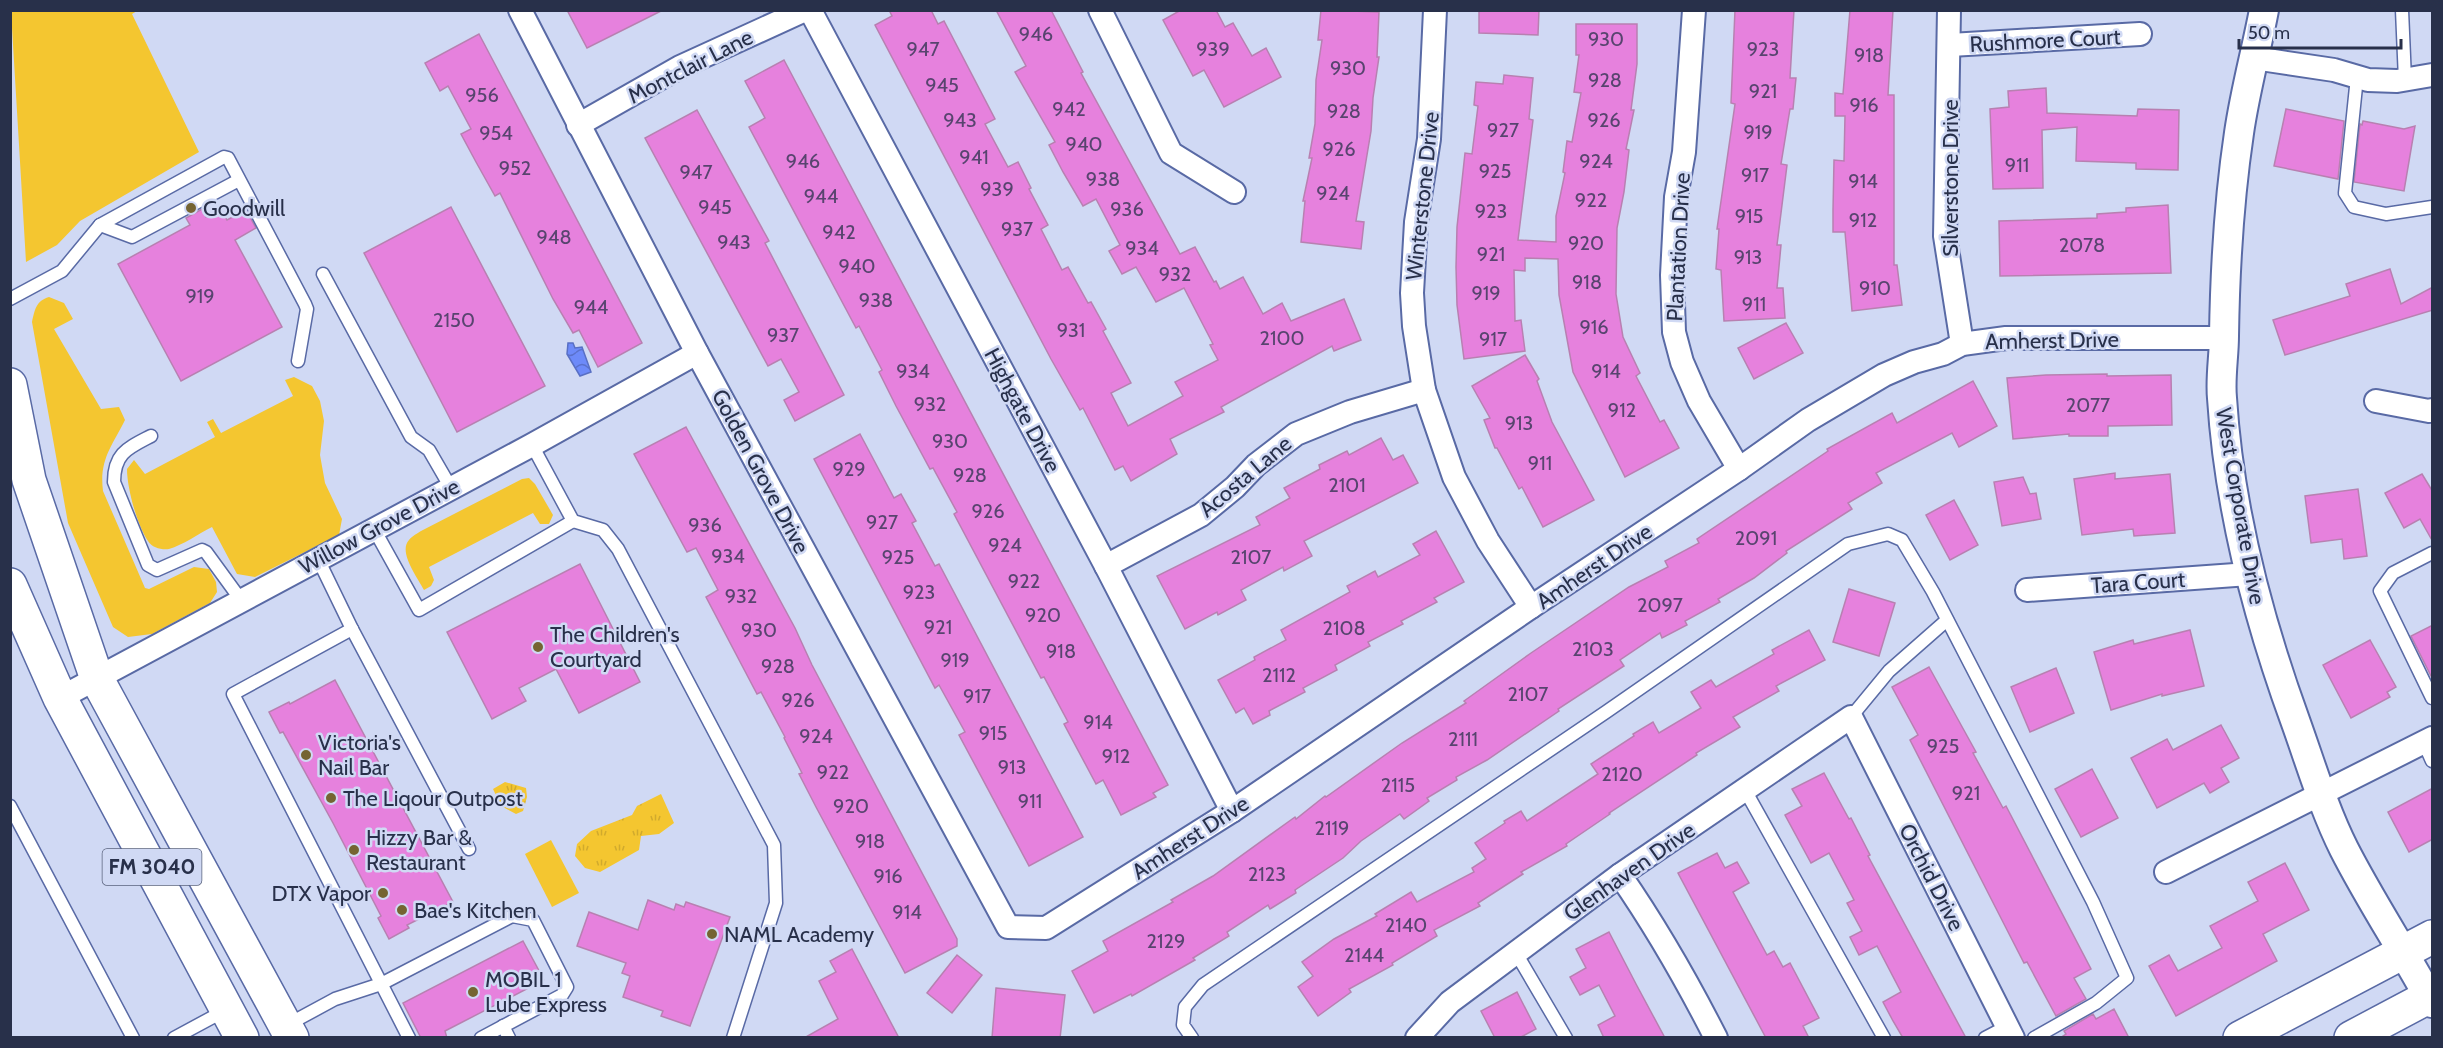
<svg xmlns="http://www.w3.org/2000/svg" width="2443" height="1048" viewBox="0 0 2443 1048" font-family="Cabin,sans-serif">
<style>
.grass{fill:#f4c630}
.park{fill:url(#park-tufts)}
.water{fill:url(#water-waves);stroke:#586fc4;stroke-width:1.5}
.building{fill:#e681dd;stroke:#b880b1;stroke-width:1.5}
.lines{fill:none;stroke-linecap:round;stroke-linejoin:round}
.service-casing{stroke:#596aa5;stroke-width:15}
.minor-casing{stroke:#596aa5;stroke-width:26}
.tertiary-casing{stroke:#596aa5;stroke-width:32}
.secondary-casing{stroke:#596aa5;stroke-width:36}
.primary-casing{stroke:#596aa5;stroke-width:36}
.service{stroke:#fff;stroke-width:12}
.minor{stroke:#fff;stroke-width:22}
.tertiary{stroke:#fff;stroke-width:28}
.secondary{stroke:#fff;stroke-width:33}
.primary{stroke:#fff;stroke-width:33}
.poi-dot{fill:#756432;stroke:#d0d9f4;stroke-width:2}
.labels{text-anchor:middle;stroke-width:5;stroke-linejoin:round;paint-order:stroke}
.number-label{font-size:20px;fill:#58446f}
.shield{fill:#d0d9f4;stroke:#5a637d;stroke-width:1.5}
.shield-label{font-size:21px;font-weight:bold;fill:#28304a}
.street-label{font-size:22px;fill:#28304a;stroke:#d0d9f4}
.poi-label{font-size:22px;fill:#28304a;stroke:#d0d9f4;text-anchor:start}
</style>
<defs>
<pattern id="park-tufts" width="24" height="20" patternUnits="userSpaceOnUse" patternTransform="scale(1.5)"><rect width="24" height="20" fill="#f4c630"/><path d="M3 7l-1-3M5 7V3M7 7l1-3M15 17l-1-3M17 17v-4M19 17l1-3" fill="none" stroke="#d1aa2c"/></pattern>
<pattern id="water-waves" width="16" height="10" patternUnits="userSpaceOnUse" patternTransform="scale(1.5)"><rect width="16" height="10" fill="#6d8af9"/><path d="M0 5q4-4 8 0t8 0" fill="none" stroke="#5a71cc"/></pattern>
</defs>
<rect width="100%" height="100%" fill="#d0d9f4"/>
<g class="grass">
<polygon points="11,11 137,11 132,14 199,152 80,221 57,245 26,262"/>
<path d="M49 297 64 303 73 319 54 329 101 409 119 407 125 420C112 446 99 460 103 491L145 588 149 589 194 567 209 569 216 582 217 592 210 603 152 634 128 637 113 627 68 523 32 322C35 309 36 301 49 297Z"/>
<path d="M294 377 312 386 320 401 324 421 320 455 325 483 342 519 339 535 255 577 237 574 212 527C198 534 183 545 169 549 162 550 152 548 148 541 137 525 127 488 127 469L134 460 145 474 215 437 207 422 213 419 221 433 293 396 285 380Z"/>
<path d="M529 478 535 484 553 515 549 524H540L533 513 429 567 434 580 431 586 424 590C417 577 398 552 409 540 412 536 418 533 421 531L522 479Z"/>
<polygon points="551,840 579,893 552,907 525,854"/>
</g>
<g class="park">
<polygon points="505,782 526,788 527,797 523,811 516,814 501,806 493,789"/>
<polygon points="661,794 674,823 659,834 641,836 639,850 600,872 585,868 575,856 577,844 591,831 632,815 637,806"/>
</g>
<polygon class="water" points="568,343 573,343 575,348 582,347 591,372 580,376 567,354"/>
<g class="building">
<polygon points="567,10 663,10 587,48"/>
<polygon points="889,10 931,10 938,24 944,21 995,119 985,124 1008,167 1018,162 1031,188 1029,189 1048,225 1041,229 1062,270 1068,267 1088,303 1091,302 1106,329 1103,331 1131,383 1111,393 1128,426 1183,396 1175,382 1218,360 1210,345 1213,344 1184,288 1156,302 1136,267 1122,274 1109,251 1120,245 1096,199 1083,206 1063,172 1049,145 1055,142 1015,72 1026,66 996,10 1051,10 1083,72 1081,73 1180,254 1195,247 1214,282 1216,281 1220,289 1243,277 1263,314 1282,303 1291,321 1344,299 1361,340 1334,351 1332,346 1221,407 1224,412 1170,439 1177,454 1131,481 1123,466 1115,470 1083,408 1080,410 1051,359 875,25 892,16"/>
<polygon points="1181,10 1216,10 1225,27 1233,23 1252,56 1266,48 1281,77 1224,107 1204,70 1193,76 1163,20"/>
<polygon points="1321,10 1379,12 1377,57 1379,57 1373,98 1371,131 1356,221 1364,222 1361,249 1301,242 1305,201 1303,201 1312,158 1309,158 1315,124 1316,80 1322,40 1318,40"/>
<polygon points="1479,10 1539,10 1538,35 1479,33"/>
<polygon points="1735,10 1794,10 1790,78 1796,78 1793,109 1790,109 1781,164 1787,165 1777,245 1781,245 1777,288 1783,288 1785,318 1724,321 1721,270 1716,269 1719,229 1717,229 1735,104 1731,103"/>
<polygon points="1850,10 1893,10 1888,95 1894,95 1894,265 1897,265 1902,305 1852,311 1845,232 1833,232 1833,210 1834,160 1844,161 1845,116 1835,116 1835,93 1843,94"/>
<polygon points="1576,24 1637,24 1637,64 1631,110 1634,110 1626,149 1629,150 1624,192 1617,228 1616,294 1623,337 1640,373 1636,376 1660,422 1664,420 1679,448 1625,477 1573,372 1559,295 1558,259 1525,258 1525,271 1514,270 1515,321 1521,320 1525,351 1464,359 1457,305 1456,267 1457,227 1465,153 1472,154 1478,106 1474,105 1476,82 1503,84 1504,75 1533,78 1529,119 1533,120 1518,240 1556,242 1556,216 1565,173 1563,172 1567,141 1572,142 1581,93 1574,92 1579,55 1576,55"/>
<polygon points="479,34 642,343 598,367 579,330 573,333 553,299 500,193 495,196 476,162 461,134 471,129 448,86 440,91 425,63"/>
<polygon points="784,60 1168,785 1153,793 1156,797 1121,815 1103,780 1096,784 1064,724 1068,722 1044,677 1041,678 954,514 957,512 933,468 930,469 896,406 879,372 882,370 859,326 856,328 749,127 765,118 745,81"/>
<polygon points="2046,88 2047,113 2137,116 2138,109 2179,110 2178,170 2136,169 2136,163 2076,161 2077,127 2042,130 2043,188 1993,189 1990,109 2009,107 2008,91"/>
<polygon points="2286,109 2344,121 2338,179 2274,166"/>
<polygon points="697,110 769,241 765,243 844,395 795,421 784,400 799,392 781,359 768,366 645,138"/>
<polygon points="2363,121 2404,129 2415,126 2404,191 2354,182 2360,124 2362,125"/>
<polygon points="2168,205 2171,273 2000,276 1999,221 2097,218 2097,214 2126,212 2126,208"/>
<polygon points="451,207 545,386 457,432 364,253"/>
<polygon points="202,209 206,217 221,209 227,220 246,210 256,228 235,240 282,327 181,381 118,264 190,225 186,218"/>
<polygon points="2390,269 2401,304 2433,287 2433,310 2285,355 2273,320 2350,296 2346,284"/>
<polygon points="1786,323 1803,353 1754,379 1738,348"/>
<polygon points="1525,355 1539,379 1537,381 1552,422 1594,500 1543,527 1522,487 1519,489 1497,448 1495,448 1484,420 1490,418 1472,386"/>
<polygon points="2107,374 2107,376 2171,375 2172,425 2108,426 2108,436 2069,436 2069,434 2013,439 2007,378 2046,375"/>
<polygon points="1973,381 1997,426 1959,447 1952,433 1876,473 1882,483 1848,503 1852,509 1786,551 1787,553 1754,578 1718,599 1720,602 1685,621 1687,625 1662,638 1660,633 1620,660 1624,666 1558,709 1559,711 1487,760 1456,777 1457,780 1427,798 1429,801 1404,819 1400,814 1361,841 1343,858 1295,890 1296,893 1270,909 1268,905 1227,932 1229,936 1193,958 1195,960 1132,996 1131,994 1094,1013 1072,971 1108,951 1103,941 1173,902 1171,900 1213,876 1295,817 1296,819 1325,796 1326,797 1402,743 1466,703 1464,701 1531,653 1629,587 1668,567 1665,561 1699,543 1697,539 1828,451 1827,449 1892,413 1897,423"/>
<polygon points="686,427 795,628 812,665 957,939 957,946 905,973 816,807 799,774 802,773 784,738 785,737 761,692 757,694 706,597 718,590 696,548 687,552 634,454"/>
<polygon points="860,434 894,498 901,494 916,521 912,523 935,566 939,564 1083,837 1029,866 959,735 965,732 939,685 935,688 814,459"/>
<polygon points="1381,438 1393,460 1403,455 1418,483 1304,541 1312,556 1284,571 1283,567 1241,590 1246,600 1218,615 1217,612 1185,629 1157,576 1260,525 1256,517 1290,498 1284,488 1320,469 1319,465 1347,451 1349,455"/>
<polygon points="2115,473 2115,479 2170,474 2175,533 2134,536 2133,529 2082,535 2074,479"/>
<polygon points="2422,474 2433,492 2433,542 2420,519 2404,528 2385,493"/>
<polygon points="2023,477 2030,494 2036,493 2041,519 2002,526 1994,482"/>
<polygon points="2358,489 2367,556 2344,559 2342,539 2311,543 2305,496"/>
<polygon points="1954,500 1978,545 1950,560 1926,515"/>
<polygon points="1436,531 1464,582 1434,598 1437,602 1401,621 1403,624 1368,642 1370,646 1335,665 1337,670 1303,688 1305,692 1269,711 1270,715 1253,724 1244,708 1236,713 1218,680 1255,660 1254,657 1286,640 1281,630 1350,592 1347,586 1375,571 1378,577 1420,555 1413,544"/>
<polygon points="580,564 640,682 579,713 556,669 519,688 526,701 492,719 447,632"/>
<polygon points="1849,589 1895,603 1879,656 1833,642"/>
<polygon points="2433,625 2433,680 2411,636"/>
<polygon points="1809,630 1825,660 1776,686 1779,691 1733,717 1740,727 1696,753 1697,755 1609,813 1610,814 1566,844 1567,846 1521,872 1523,874 1478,903 1480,906 1434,930 1437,936 1392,963 1393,965 1349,989 1351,992 1318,1016 1298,987 1313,976 1302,962 1334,939 1377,916 1375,914 1411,892 1417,902 1474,872 1472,868 1486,859 1475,843 1505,823 1504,821 1521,811 1527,821 1598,774 1591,764 1634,736 1633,734 1653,722 1659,733 1701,708 1691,692 1711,680 1716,687 1774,654 1772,650"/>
<polygon points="2190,630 2204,686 2162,696 2162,694 2111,710 2094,652 2133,640 2134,644"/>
<polygon points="2370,640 2396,687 2387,692 2390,697 2351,718 2323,665"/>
<polygon points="1929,667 1976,752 1973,753 2003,808 2006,806 2091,969 2074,978 2086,999 2056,1016 2027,962 2024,963 2005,926 1910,740 1918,735 1892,687"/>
<polygon points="2056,668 2074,713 2030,732 2011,687"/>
<polygon points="335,680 453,902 407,925 409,928 389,939 378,918 381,916 333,823 283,732 280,733 269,712 289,702 290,704"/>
<polygon points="2221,725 2239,758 2221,768 2229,782 2210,793 2204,783 2157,808 2131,758 2167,739 2173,750"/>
<polygon points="2092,769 2118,818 2081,837 2055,789"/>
<polygon points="1824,773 1849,819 1851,818 1870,855 1868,856 1966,1038 1903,1038 1893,1021 1883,1002 1901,992 1877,946 1859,955 1850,937 1862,931 1847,903 1854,900 1829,853 1811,863 1785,815 1802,806 1792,789"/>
<polygon points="2433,788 2433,839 2409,852 2388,812"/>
<polygon points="1717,853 1725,868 1737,862 1749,883 1733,892 1767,955 1774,951 1783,967 1790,963 1819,1018 1803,1026 1809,1038 1766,1038 1678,873"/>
<polygon points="2285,863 2309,910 2263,934 2277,961 2176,1016 2149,966 2169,955 2178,971 2222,948 2210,926 2258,901 2248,882"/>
<polygon points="648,900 674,910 676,904 684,907 686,902 730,917 690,1026 661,1016 663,1011 623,997 630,976 622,973 626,963 577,946 589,912 638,930"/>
<polygon points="1609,932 1636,984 1665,1038 1604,1038 1598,1025 1615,1016 1599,985 1580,995 1570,977 1586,968 1576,949"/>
<polygon points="523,941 544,980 445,1031 447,1038 421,1038 403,1003"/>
<polygon points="852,949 899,1038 804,1038 838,1019 819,981 836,972 830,961"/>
<polygon points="957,955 982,975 952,1013 927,993"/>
<polygon points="996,988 1065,995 1060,1038 992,1038"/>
<polygon points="1517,992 1536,1029 1519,1038 1495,1038 1481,1011"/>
<polygon points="2114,1009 2129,1038 2060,1038 2066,1034 2064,1031 2093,1014 2096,1019"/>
</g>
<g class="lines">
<defs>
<g id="service">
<polyline points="2402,10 2405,80"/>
<polyline points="2357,77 2345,193 2354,207 2386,214 2432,207"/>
<polyline points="100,225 132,237 239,180"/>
<polyline points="323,274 411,437 429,450 451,488"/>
<polyline points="10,299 62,271 100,225 224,157 228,158 305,304 307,309 298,361"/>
<path d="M151 436C128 448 114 453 114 482L148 565 157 570 202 550 206 552 241 600"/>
<polyline points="532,445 573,521 603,530 618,549 774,845 776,903 733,1038"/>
<polyline points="374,529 419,610 573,521"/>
<polyline points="2432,553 2393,573 2380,591 2432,698"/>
<polyline points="318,559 352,629 469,849"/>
<polyline points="352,629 233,694 409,1038"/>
<polyline points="1851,717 1889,671 1947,620"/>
<polyline points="2424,743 2432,761"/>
<polyline points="1745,790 1884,1038"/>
<polyline points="10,806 133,1038"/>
<polyline points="1516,953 1566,1038"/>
<polyline points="287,1025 335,999 381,984 512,916 533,920 567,987 562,995 481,1038"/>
<polyline points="503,1026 509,1038"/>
<polyline points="174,1038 226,1010"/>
<polyline points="1192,1038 1183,1025 1185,1007 1203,985 1606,712 1848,544 1888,534 1902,540 1933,592 2093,902 2127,978 2096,1003 2034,1038"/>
<polyline points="1985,1038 2008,1026"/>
</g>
<g id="minor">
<polyline points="520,10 697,353 1008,927 1046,928 1232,811 1531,607 1739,469 1808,420 1884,375 1914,362 1943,354 1962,344 2006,338 2224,338"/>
<polyline points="810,10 1106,566 1232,811"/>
<polyline points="1100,10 1171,153 1234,192"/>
<polyline points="1435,10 1429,139 1416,222 1412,293 1414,326 1424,390 1454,477 1488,541 1531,607"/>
<polyline points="1694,10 1684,152 1676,197 1672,275 1674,332 1682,362 1699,401 1739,469"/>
<polyline points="1949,10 1945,236 1962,344"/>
<polyline points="1950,45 2140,34"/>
<polyline points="2254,58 2334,70 2368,80 2397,81 2432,75"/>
<polyline points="578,125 680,67 805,10"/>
<polyline points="2376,401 2429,411 2432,410"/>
<polyline points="1106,566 1201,515 1235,487 1256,465 1296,434 1350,412 1424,390"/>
<polyline points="2027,590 2249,574"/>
<polyline points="60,698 532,445 697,353"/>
<polyline points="2166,872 2432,738"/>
<path d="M1620 875C1656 927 1687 981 1716 1038"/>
<polyline points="1417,1038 1450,1002 1620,875 1851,717 2013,1038"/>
</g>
<path id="tertiary" d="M2264 10C2256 52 2245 91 2239 133 2229 200 2225 268 2224 336 2224 356 2220 378 2222 398 2229 509 2258 619 2296 723 2311 765 2324 809 2344 849 2371 902 2404 951 2432 1003"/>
<g id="secondary">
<polyline points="2240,1038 2432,937"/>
<polyline points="2351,1038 2432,995"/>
</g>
<g id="primary">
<polyline points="10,385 29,480 97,679 292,1038"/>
<polyline points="10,585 60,698 242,1038"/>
</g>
</defs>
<use href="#service" class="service-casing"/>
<use href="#minor" class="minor-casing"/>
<use href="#tertiary" class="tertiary-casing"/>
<use href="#secondary" class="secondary-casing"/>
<use href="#primary" class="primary-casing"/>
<use href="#service" class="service"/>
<use href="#minor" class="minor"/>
<use href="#tertiary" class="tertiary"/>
<use href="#secondary" class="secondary"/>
<use href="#primary" class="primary"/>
</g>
<g class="poi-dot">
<circle cx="191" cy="208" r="6"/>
<circle cx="538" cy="647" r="6"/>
<circle cx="306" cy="755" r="6"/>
<circle cx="331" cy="798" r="6"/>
<circle cx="354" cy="850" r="6"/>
<circle cx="383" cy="893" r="6"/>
<circle cx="402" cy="910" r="6"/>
<circle cx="712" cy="934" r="6"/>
<circle cx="473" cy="992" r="6"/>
</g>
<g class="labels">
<g class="number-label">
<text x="1036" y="41">946</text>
<text x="1606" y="46">930</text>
<text x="923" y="56">947</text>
<text x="1213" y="56">939</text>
<text x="1763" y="56">923</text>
<text x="1869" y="62">918</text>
<text x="1348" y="75">930</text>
<text x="1605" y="87">928</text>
<text x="942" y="92">945</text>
<text x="1763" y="98">921</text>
<text x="482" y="102">956</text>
<text x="1864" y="112">916</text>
<text x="1069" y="116">942</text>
<text x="1344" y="118">928</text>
<text x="960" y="127">943</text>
<text x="1604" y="127">926</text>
<text x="1503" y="137">927</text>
<text x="1758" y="139">919</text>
<text x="496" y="140">954</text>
<text x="1084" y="151">940</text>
<text x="1339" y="156">926</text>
<text x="974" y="164">941</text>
<text x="803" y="168">946</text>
<text x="1596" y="168">924</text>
<text x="2017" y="172">911</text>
<text x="515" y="175">952</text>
<text x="1495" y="178">925</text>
<text x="696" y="179">947</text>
<text x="1755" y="182">917</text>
<text x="1103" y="186">938</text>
<text x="1863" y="188">914</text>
<text x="997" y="196">939</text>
<text x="1333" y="200">924</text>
<text x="821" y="203">944</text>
<text x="1591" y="207">922</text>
<text x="715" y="214">945</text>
<text x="1127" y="216">936</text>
<text x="1491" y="218">923</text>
<text x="1749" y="223">915</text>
<text x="1863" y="227">912</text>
<text x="1017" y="236">937</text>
<text x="839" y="239">942</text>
<text x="554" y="244">948</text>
<text x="734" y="249">943</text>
<text x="1586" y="250">920</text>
<text x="2082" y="252">2078</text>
<text x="1142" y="255">934</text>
<text x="1491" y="261">921</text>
<text x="1748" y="264">913</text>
<text x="857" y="273">940</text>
<text x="1175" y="281">932</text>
<text x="1587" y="289">918</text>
<text x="1875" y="295">910</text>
<text x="1486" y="300">919</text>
<text x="200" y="303">919</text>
<text x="876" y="307">938</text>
<text x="1754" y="311">911</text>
<text x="591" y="314">944</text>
<text x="454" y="327">2150</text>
<text x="1594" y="334">916</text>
<text x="1071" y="337">931</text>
<text x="783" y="342">937</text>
<text x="1282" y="345">2100</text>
<text x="1493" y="346">917</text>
<text x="913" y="378">934</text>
<text x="1606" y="378">914</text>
<text x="930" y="411">932</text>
<text x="2088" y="412">2077</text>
<text x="1622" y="417">912</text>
<text x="1519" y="430">913</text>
<text x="950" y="448">930</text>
<text x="1540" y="470">911</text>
<text x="849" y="476">929</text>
<text x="970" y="482">928</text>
<text x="1347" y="492">2101</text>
<text x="988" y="518">926</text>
<text x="882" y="529">927</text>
<text x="705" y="532">936</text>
<text x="1756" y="545">2091</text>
<text x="1005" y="552">924</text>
<text x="728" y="563">934</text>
<text x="898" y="564">925</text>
<text x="1251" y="564">2107</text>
<text x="1024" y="588">922</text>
<text x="919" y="599">923</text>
<text x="741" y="603">932</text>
<text x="1660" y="612">2097</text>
<text x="1043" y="622">920</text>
<text x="938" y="634">921</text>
<text x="1344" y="635">2108</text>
<text x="759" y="637">930</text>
<text x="1593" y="656">2103</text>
<text x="1061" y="658">918</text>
<text x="955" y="667">919</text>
<text x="778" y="673">928</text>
<text x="1279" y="682">2112</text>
<text x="1528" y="701">2107</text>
<text x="977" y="703">917</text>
<text x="798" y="707">926</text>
<text x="1098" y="729">914</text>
<text x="993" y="740">915</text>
<text x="816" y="743">924</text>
<text x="1463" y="746">2111</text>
<text x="1943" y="753">925</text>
<text x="1116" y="763">912</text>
<text x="1012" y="774">913</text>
<text x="833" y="779">922</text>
<text x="1622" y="781">2120</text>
<text x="1398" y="792">2115</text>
<text x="1966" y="800">921</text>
<text x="1030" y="808">911</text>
<text x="851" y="813">920</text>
<text x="1332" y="835">2119</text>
<text x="870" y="848">918</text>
<text x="1267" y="881">2123</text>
<text x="888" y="883">916</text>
<text x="907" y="919">914</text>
<text x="1406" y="932">2140</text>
<text x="1166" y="948">2129</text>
<text x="1364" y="962">2144</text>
</g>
<rect class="shield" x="102.5" y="849" width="99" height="36" rx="4.5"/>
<g class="shield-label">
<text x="152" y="874">FM 3040</text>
</g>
<g class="street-label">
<text transform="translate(2045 40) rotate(-3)" y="8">Rushmore Court</text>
<text transform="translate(690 66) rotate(-27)" y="8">Montclair Lane</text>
<text transform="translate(1950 178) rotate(-90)" y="8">Silverstone Drive</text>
<text transform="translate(1422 196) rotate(-84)" y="8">Winterstone Drive</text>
<text transform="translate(1678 247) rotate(-87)" y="8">Plantation Drive</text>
<text transform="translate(2052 340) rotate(-1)" y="8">Amherst Drive</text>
<text transform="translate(1023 410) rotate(62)" y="8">Highgate Drive</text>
<text transform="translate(761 471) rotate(62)" y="8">Golden Grove Drive</text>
<text transform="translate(1245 476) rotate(-40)" y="8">Acosta Lane</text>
<text transform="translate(2241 506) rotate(80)" y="8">West Corporate Drive</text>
<text transform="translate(379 526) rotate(-28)" y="8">Willow Grove Drive</text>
<text transform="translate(1594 566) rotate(-34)" y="8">Amherst Drive</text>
<text transform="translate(2138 582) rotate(-4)" y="8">Tara Court</text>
<text transform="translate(1190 837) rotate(-33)" y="8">Amherst Drive</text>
<text transform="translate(1629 871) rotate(-35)" y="8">Glenhaven Drive</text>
<text transform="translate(1932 877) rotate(63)" y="8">Orchid Drive</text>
</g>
<g class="poi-label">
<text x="203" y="216">Goodwill</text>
<text x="550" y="642">The Children's<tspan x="550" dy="25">Courtyard</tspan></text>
<text x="318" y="750">Victoria's<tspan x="318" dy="25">Nail Bar</tspan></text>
<text x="343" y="806">The Liqour Outpost</text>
<text x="366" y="845">Hizzy Bar &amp;<tspan x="366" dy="25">Restaurant</tspan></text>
<text x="371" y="901" text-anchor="end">DTX Vapor</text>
<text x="414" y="918">Bae's Kitchen</text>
<text x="724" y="942">NAML Academy</text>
<text x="485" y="987">MOBIL 1<tspan x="485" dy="25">Lube Express</tspan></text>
</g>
</g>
<rect width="2443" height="1048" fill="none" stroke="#28304a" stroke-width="24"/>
<path d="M2239 39v9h162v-9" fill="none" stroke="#28304a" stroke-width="3"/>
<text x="2248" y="39" font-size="18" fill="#28304a" stroke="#d0d9f4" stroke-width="4.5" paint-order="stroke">50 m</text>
</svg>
